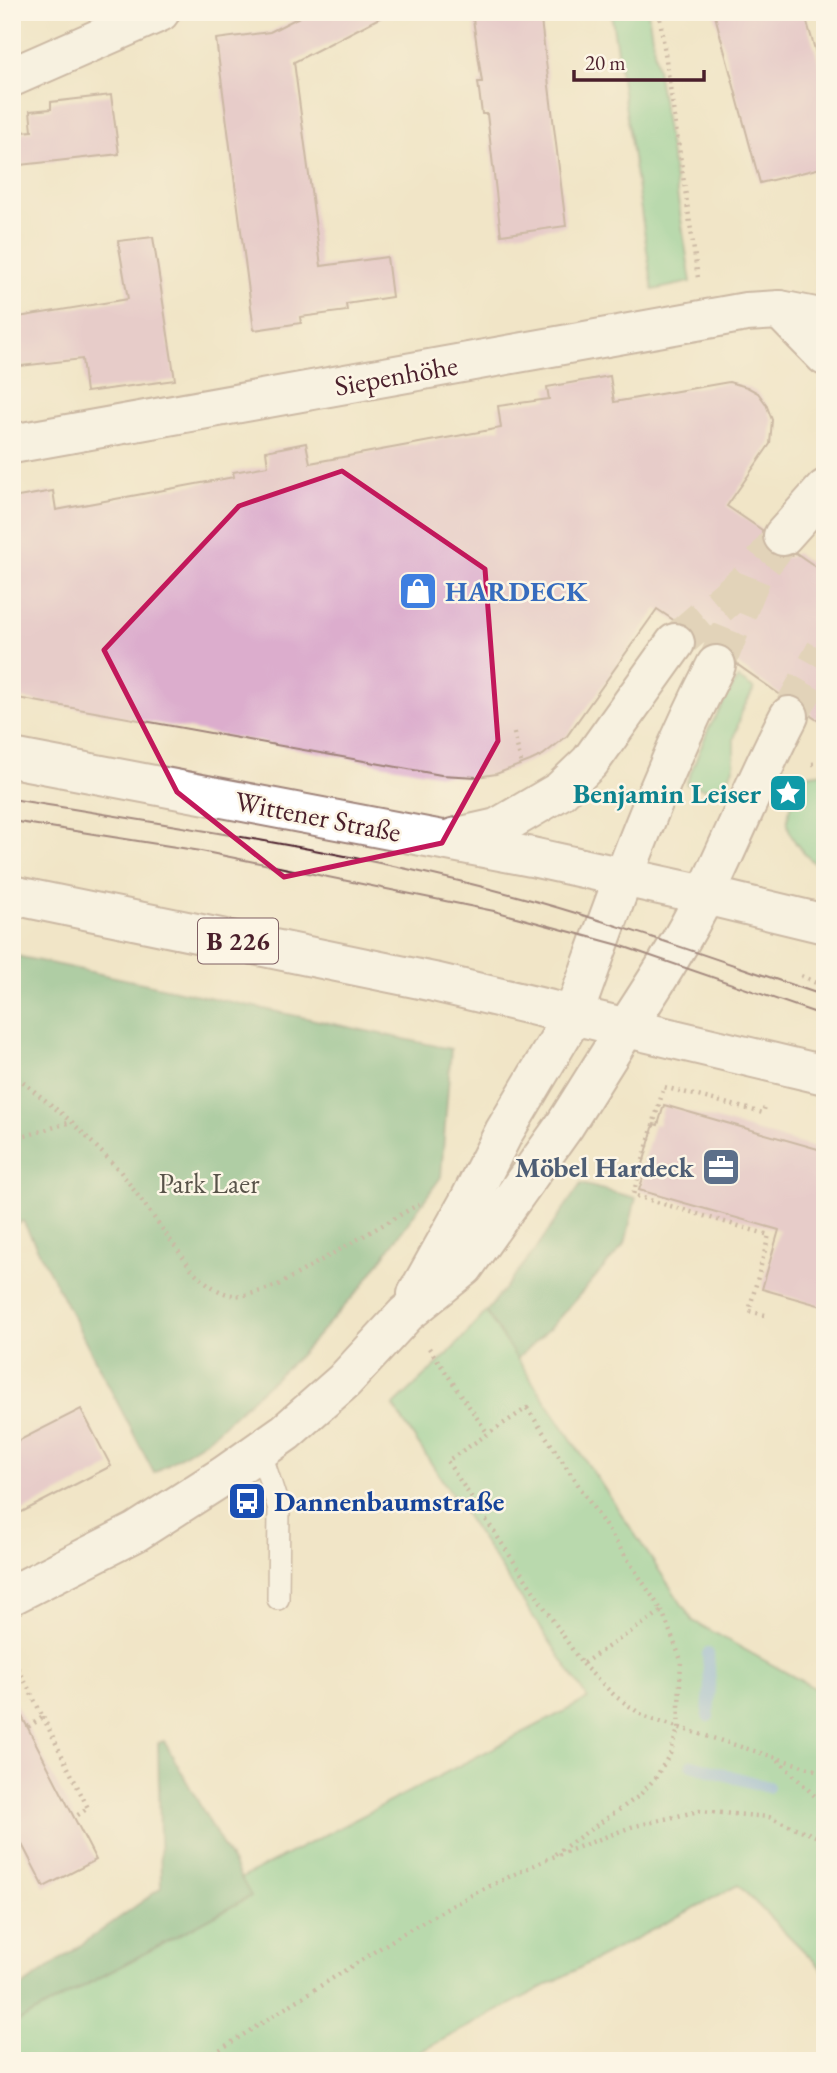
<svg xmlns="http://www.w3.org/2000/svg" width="837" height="2073" viewBox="0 0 837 2073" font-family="'EB Garamond',serif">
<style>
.green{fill:#77cb8f;stroke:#60755d;stroke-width:2}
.forest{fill:#61af7a;stroke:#566752;stroke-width:2}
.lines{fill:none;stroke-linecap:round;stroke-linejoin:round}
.stream{stroke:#6ea9de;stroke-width:12}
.building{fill:#dcadcd}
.secondary-tunnel{stroke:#d0bda8;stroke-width:38;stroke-dasharray:38 19;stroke-linecap:butt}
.primary-tunnel{stroke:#d0bda8;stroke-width:38;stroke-dasharray:38 19;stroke-linecap:butt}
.service-casing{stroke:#9e8279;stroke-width:24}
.minor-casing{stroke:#9e8279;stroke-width:42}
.secondary-casing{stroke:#9e8279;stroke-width:42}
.primary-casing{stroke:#9e8279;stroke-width:42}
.path{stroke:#9e8279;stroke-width:4.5;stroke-dasharray:2 5;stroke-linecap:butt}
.service{stroke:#fff;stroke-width:21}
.minor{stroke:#fff;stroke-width:38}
.secondary{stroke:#fff;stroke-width:38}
.primary{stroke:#fff;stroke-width:38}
.tram{stroke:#4a1f2b;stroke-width:2}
.marked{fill:none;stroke:#c2185b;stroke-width:5;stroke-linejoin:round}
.labels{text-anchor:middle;stroke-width:5;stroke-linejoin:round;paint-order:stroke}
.shield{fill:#fcf5e5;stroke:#7f5f63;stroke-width:2}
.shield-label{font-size:26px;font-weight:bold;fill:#4a1f2b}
.street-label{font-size:28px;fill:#4a1f2b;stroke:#fcf5e5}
.shop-label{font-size:28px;font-weight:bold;fill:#366cbe;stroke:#fcf5e5;text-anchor:start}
.culture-label{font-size:28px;font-weight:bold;fill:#0d838f;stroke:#fcf5e5;text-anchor:end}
.service-label{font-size:28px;font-weight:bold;fill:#4e5e75;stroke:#fcf5e5;text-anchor:end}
.park-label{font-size:28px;fill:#585349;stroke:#fcf5e5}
.transit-label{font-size:28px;font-weight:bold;fill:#164399;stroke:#fcf5e5;text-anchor:start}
</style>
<rect width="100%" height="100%" fill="#fcf5e5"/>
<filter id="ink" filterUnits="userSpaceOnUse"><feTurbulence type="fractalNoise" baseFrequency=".0143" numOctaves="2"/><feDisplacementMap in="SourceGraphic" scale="14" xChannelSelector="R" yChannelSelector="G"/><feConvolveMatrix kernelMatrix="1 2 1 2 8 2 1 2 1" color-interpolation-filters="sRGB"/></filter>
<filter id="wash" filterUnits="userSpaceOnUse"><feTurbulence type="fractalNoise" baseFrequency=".00686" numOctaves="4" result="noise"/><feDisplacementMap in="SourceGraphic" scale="28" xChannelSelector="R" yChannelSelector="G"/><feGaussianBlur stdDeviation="1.57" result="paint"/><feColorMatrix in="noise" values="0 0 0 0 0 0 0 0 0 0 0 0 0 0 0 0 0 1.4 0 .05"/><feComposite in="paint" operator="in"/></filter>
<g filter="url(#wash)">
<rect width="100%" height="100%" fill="#f1e5c7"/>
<g class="green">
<polygon points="611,12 648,12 691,282 653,290"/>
<polygon points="738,678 754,689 742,711 734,739 734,765 723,793 686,784 708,730"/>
<path d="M825 772V862L815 864C803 853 785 835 788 817 790 803 799 788 804 775Z"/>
<polygon points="486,1312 693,1621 825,1694 825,1972 738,1885 402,2061 12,2061 12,1997 588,1699 393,1406 448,1354"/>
</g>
<g class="forest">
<polygon points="12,955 451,1049 441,1177 361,1288 298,1357 209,1438 154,1473 23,1221 12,1226"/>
<polygon points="581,1184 636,1198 625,1244 549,1329 517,1359 486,1312 535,1250"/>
<polygon points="164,1741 251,1896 12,2025 12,1994 161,1888 158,1743"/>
</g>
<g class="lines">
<g class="stream">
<polyline points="708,1654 710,1685 708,1716"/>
<polyline points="692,1765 768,1787"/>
</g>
</g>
<g id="blocks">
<g class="building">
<polygon points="309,12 391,12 294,62 321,266 387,257 392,297 346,304 347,311 300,317 301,323 254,330 216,39 270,32"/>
<polygon points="472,12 540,12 566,226 501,235 487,114 482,114 478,82 482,82"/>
<polygon points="714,12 804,12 825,84 825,167 760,183"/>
<polygon points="111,95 119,154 12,166 12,133 32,131 30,111 51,109 51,102"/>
<polygon points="153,237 175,380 86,392 82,359 12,367 12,318 128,299 118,241"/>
<polygon points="610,376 614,402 729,382 747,387 758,393 766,404 772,420 770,444 727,506 762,530 762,542 769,553 779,557 789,557 796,553 825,573 825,725 811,716 808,705 800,697 789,694 782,696 738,665 734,653 726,646 715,643 709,645 695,635 687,625 675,621 657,609 567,736 543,755 530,761 496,774 477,777 441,775 12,697 12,498 53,491 56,510 234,477 233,472 268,466 266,451 306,443 310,463 501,428 498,406 549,399 547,387"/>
<polygon points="664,1105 825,1151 825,1307 762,1289 779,1230 639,1190 646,1169 642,1168 654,1124 658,1125"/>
<polygon points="81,1409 111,1466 12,1517 12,1444"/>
<polygon points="12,1697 96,1860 44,1887 12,1825"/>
</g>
</g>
</g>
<g filter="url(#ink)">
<use href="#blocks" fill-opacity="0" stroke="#9e8279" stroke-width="2"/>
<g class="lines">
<g class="secondary-tunnel">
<polyline points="716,665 752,577 783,536"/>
<polyline points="789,716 825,651"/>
</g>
<polyline class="primary-tunnel" points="675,643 752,577"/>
<defs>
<polyline id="service" points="260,1450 279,1509 278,1599"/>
<g id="minor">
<polyline points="12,77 160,12"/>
<polyline points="780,310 825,356"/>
<polyline points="12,444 746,312 780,310 825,319"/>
<polyline points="417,1294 469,1201 504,1132 573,1016"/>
<polyline points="12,1595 136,1532 225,1475 286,1432 344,1381 406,1314 464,1267 565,1125 626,1028"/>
</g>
<g id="secondary">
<polyline points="783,536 825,489"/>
<path d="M573 1016C616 896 658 778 716 665"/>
<path d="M626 1028C654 985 682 942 705 895 734 836 758 775 789 716"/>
</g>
<g id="primary">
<polyline points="12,758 532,857 705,895 825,924"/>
<polyline points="453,838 497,828 560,791 590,762 675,643"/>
<polyline points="12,895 434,982 825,1075"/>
</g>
</defs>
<use href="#service" class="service-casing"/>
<use href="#minor" class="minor-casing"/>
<use href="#secondary" class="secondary-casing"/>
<use href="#primary" class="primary-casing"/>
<g class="path">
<polyline points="659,12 698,278"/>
<polyline points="514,733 522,767"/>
<polyline points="812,764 825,763"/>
<polyline points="801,976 825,987"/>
<path d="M12 1073 72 1122 120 1171 193 1271C226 1302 239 1300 280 1284L419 1204"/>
<polyline points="12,1140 71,1122"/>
<polyline points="765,1315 749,1311 769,1235 633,1195 664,1087 763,1113 766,1103"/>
<polyline points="429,1348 488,1434"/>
<polygon points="527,1408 662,1611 582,1664 447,1461"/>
<polyline points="12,1656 43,1717 28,1727"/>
<polyline points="582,1664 615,1696 645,1717 825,1773"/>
<polyline points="43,1717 88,1808 75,1817"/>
<polyline points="778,1760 825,1806"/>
<polyline points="555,1854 639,1796 656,1777 670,1754 678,1729 681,1660 662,1611"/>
<polyline points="12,2045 21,2061"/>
<polyline points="202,2061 407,1931 475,1893 545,1860 631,1827 699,1811 769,1817 825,1840"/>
</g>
<use href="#service" class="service"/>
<use href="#minor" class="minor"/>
<use href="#secondary" class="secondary"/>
<use href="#primary" class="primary"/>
<g class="tram">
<path d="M12 799C174 826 344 850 502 892 612 921 717 960 825 996"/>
<polyline points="12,821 201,851 494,911 619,945 825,1016"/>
</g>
</g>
</g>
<path d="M0 0H837V2073H0ZM342 471 485 569 498 741 442 843 284 877 177 792 104 650 239 506Z" fill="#f1e5c7" fill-opacity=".55" fill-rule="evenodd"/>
<path class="marked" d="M342 471 485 569 498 741 442 843 284 877 177 792 104 650 239 506Z"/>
<defs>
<symbol id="shop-square" viewBox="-11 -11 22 22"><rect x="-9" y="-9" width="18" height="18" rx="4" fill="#3f7fe0" stroke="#fcf5e5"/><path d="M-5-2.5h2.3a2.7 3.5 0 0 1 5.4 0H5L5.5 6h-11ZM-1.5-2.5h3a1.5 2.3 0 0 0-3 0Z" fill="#fff"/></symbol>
<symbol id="sight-square" viewBox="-11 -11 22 22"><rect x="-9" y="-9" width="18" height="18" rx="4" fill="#0f9aa8" stroke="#fcf5e5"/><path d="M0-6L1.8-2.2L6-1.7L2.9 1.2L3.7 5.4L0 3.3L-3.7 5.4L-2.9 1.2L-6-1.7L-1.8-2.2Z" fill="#fff"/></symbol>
<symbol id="office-square" viewBox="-11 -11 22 22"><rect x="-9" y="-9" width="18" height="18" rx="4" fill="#5c6f8a" stroke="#fcf5e5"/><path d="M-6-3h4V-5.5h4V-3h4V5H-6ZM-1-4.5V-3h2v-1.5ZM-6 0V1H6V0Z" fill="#fff"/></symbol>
<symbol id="bus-square" viewBox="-11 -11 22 22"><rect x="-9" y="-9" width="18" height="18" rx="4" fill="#1a4fb4" stroke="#fcf5e5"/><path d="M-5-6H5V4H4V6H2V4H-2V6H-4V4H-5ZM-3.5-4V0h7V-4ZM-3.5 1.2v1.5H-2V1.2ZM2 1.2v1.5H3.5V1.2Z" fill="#fff"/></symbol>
</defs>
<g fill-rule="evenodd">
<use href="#shop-square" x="396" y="569" width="44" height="44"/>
<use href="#sight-square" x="766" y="771" width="44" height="44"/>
<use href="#office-square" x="699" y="1145" width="44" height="44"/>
<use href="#bus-square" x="225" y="1479" width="44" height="44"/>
</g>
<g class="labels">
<rect class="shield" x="198" y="918.5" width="80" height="45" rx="5"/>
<g class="shield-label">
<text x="238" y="950">B 226</text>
</g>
<g class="street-label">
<text transform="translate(396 375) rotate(-10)" y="10">Siepenhöhe</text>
<text transform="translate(318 816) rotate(11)" y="10">Wittener Straße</text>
</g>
<g class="shop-label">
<text x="445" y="601">HARDECK</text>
</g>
<g class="culture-label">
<text x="761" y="803">Benjamin Leiser</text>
</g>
<g class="service-label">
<text x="694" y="1177">Möbel Hardeck</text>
</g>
<g class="park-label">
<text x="209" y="1193">Park Laer</text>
</g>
<g class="transit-label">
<text x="274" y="1511">Dannenbaumstraße</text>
</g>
</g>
<rect width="837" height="2073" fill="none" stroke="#fcf5e5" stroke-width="42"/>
<path d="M574 70v10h130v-10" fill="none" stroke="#4a1f2b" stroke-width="3.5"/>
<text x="585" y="70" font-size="21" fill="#4a1f2b" stroke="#fcf5e5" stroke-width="5" paint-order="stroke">20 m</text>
</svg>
